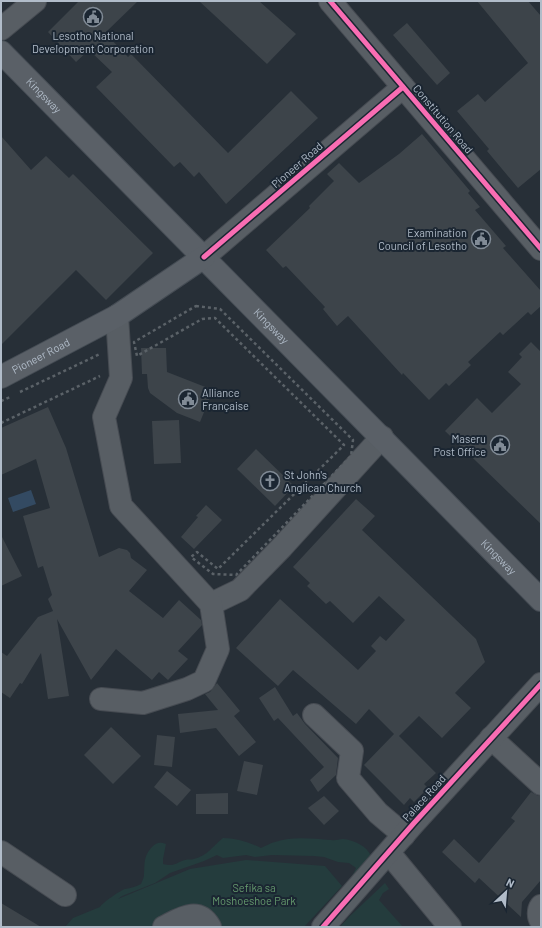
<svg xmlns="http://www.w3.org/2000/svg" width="542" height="928" viewBox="0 0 542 928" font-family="Barlow,sans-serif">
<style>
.green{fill:#243c3d}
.water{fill:#334a62}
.building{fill:#3d444a}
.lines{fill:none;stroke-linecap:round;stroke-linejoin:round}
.minor-casing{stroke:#464b52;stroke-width:24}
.major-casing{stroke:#454c54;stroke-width:24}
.path{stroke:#5b6268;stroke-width:2.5;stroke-dasharray:3 3;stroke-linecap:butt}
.minor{stroke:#585e64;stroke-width:22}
.major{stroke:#5a6067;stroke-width:22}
.cycleway-casing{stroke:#1b2632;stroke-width:8}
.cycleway{stroke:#f96db3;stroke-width:5}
.labels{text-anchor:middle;stroke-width:4;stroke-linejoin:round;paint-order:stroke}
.poi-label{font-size:11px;fill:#b1bcc9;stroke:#1b2632;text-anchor:end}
.street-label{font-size:11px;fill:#b1bcc9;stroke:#1b2632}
.park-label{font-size:11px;fill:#669b6e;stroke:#1b2632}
</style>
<rect width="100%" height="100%" fill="#272f37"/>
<g class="green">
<path d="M223 838C235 838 249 842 261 848 266 846 270 843 275 842 293 836 313 839 331 840 336 841 339 839 343 839 354 840 367 846 371 856L317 927H312L319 917 347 887 356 868 349 863 338 862 324 857 314 856 272 855 255 857 246 855 223 858 217 855 204 861 170 873 155 883 122 896 118 899 190 869 246 860 325 866 342 886 304 927H65L73 918 100 907C102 903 121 890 125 889 131 888 135 887 141 884 142 881 144 878 144 875 145 863 143 857 152 847 157 842 160 842 166 844L163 859V864C175 867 175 863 185 860 188 859 191 860 194 859 207 856 213 846 223 838Z"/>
<polygon points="385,883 389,889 383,893 379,900 403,927 340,927 350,916"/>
</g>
<polygon class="water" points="31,490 36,504 13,512 8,498"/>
<g class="building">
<polygon points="79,1 138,1 105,33 128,57 131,54 228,153 291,91 318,118 226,204 199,172 194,177 180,162 174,167 96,87 112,72 89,50 76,62 48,32"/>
<polygon points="199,1 259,1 296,34 267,64"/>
<polygon points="477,1 528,1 541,16 541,169 518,188 487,151 489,149 457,111 478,94 485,102 528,63"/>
<polygon points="407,23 450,73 437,85 393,35"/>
<polygon points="422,134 470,191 468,193 480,207 475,210 506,246 503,248 541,291 541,306 531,315 528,312 503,335 500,332 468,362 471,365 449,386 446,383 429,400 403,373 402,375 348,316 337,326 323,309 325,307 286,266 283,268 266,250 310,208 309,206 334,181 327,174 339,163 359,183 399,154"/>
<polygon points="1,136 31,170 46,156 69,178 73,174 153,253 106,300 76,270 1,345"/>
<polygon points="531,342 541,352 541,524 445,431 477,398 492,413 521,384 508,372 522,357 519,354"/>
<polygon points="141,348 166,348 167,372 213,390 200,422 177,413 150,393 148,388 147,374 142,374"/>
<polygon points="48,407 66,448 99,557 119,548 127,550 130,553 131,558 147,570 129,591 163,618 179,600 201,620 202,625 178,651 188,659 168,680 159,672 152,680 116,649 91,680 57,619 69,696 48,699 41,653 22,684 20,683 10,698 1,692 1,652 7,656 38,617 53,611 48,599 52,595 43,566 38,568 23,516 50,508 36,459 1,475 1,428"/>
<polygon points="179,420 181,463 154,464 152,421"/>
<polygon points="256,449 294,486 275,506 237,469"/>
<polygon points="356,499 375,516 362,530 476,639 485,662 455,693 471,708 442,738 419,716 399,736 436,773 424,784 428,788 414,802 410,798 404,805 364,765 394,734 369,709 356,724 293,670 278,686 236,648 280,599 358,670 376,651 371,646 380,636 386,641 405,620 379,596 353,623 330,601 326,604 307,586 310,583 293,567"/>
<polygon points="206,505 222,520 194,549 181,537 198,517 196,516"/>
<polygon points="1,535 22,576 1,586"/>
<polygon points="217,683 240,711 234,716 256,742 239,756 216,728 180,733 178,714 218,710 205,694 210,692"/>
<polygon points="275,687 293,716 297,713 305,724 338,758 336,775 318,792 310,780 324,767 278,718 274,721 259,698"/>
<polygon points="111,727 141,756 113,784 84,755"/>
<polygon points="157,735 175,737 172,767 154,765"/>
<polygon points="244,761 263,765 257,795 237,791"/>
<polygon points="167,771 191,790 177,806 154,787"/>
<polygon points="531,792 538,796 541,796 541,880 522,902 521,917 479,878 475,883 442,852 454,839 479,863 515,821 511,818"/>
<polygon points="228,793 228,814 196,814 196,794"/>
<polygon points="324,796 339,811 324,825 308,808"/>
<polygon points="1,903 41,927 1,927"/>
</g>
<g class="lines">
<defs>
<g id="minor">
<polyline points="330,1 541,249"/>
<polyline points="1,29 35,1"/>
<polyline points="204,257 403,87"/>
<polyline points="211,604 240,590 282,547 382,437"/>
<polyline points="101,699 143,703 187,689 204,681 218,649 211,604 121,506 104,417 121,378 117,316"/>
<polyline points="314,715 352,751 348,778 378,813 404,835"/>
<polyline points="491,738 541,784"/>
<polyline points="1,852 65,895"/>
<polyline points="389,853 450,927"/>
<path d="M541 906C538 910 538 917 541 921"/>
<path d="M164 927C180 919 198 906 210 927"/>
<polyline points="323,927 414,823 541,684"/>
</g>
<g id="major">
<path id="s1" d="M1 52 541 600"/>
<path id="s2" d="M1 377 117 316 204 257"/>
</g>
</defs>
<use href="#minor" class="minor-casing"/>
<use href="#major" class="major-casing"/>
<g class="path">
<polygon points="196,306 220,309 353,440 351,456 236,575 213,574 191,557 197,552 218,569 344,445 215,318 202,319 137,356 134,342"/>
<polyline points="20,392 100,354"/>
<polyline points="1,401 10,397"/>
<polyline points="1,423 100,376"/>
</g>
<use href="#minor" class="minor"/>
<use href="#major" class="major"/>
<defs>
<g id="cycleway">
<polyline points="330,1 541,249"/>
<polyline points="204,257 403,87"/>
<polyline points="323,927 414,823 541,684"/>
</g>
</defs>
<use href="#cycleway" class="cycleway-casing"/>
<use href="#cycleway" class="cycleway"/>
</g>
<defs>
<symbol id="civic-ring" viewBox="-11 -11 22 22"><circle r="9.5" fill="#1b2632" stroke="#818b96" stroke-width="1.5"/><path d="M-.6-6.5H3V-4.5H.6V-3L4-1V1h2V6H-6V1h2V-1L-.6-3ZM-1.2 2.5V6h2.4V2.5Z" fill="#818b96"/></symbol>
<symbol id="church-ring" viewBox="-11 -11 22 22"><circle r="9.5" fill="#1b2632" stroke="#818b96" stroke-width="1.5"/><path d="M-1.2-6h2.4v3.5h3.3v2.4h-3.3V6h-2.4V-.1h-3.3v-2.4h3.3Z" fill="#818b96"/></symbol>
</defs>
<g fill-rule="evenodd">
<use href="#civic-ring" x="82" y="6" width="22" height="22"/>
<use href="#civic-ring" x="470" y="228" width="22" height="22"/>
<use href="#civic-ring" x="177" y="388" width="22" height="22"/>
<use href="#civic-ring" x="489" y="434" width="22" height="22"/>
<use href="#church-ring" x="259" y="470" width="22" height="22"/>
</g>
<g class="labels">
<g class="poi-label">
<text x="93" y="40" text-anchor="middle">Lesotho National<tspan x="93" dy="13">Development Corporation</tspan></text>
<text x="467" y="237">Examination<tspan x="467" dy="13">Council of Lesotho</tspan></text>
<text x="202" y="397" text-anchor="start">Alliance<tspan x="202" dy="13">Française</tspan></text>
<text x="486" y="443">Maseru<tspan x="486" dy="13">Post Office</tspan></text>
<text x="284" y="479" text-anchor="start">St John's<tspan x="284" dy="13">Anglican Church</tspan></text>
</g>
<g class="street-label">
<text dy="4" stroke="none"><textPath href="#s1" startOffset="61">Kingsway</textPath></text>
<text transform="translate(443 119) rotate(50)" y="4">Constitution Road</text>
<text transform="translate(297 165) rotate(-41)" y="4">Pioneer Road</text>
<text dy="4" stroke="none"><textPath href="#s1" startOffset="385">Kingsway</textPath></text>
<text dy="4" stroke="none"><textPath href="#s2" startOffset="45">Pioneer Road</textPath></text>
<text dy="4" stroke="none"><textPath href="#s1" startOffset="709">Kingsway</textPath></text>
<text transform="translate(424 798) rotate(-48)" y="4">Palace Road</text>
</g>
<g class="park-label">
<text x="254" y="892">Sefika sa<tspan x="254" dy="13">Moshoeshoe Park</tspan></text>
</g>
</g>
<rect width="542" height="928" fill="none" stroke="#b1bcc9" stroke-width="4"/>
<g transform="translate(506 892) rotate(26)" stroke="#1b2632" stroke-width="3" paint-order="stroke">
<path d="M0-3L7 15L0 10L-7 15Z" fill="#b1bcc9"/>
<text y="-6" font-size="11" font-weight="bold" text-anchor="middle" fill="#b1bcc9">N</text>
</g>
</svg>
